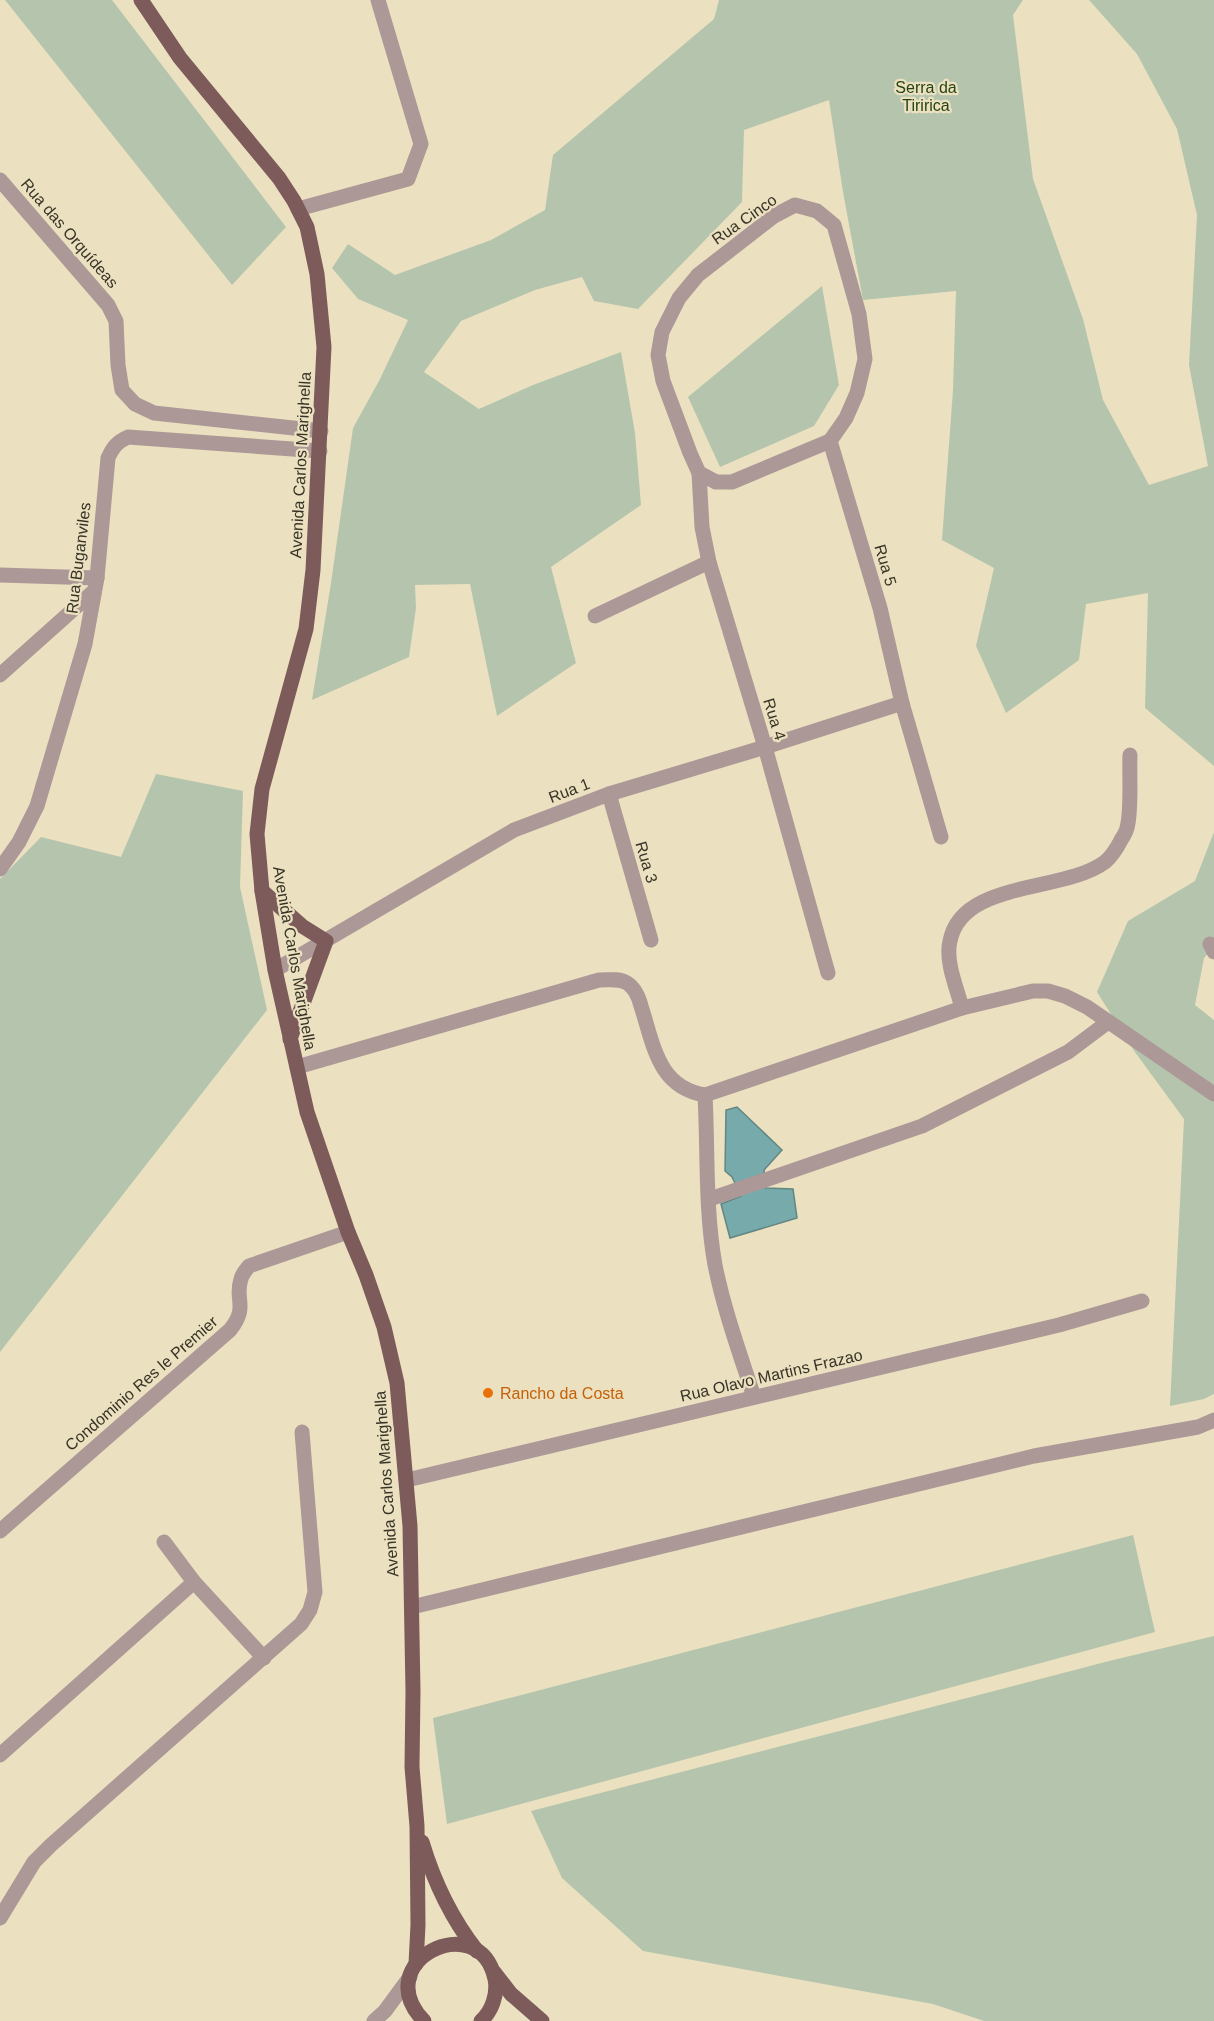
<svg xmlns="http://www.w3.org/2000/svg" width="1214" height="2021" viewBox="0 0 1214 2021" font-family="Arial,sans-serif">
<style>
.green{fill:#b5c5ad}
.water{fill:#77aaab;stroke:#648683;stroke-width:1.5}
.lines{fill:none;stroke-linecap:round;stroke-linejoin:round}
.minor{stroke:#ac9897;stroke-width:15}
.major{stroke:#7e5b5b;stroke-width:15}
.food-dot{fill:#e8710a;stroke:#ebe1c0;stroke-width:2}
.labels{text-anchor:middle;stroke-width:4.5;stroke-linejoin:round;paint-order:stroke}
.park-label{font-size:16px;fill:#264412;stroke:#ebe1c0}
.street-label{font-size:16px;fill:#373326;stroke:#ebe1c0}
.food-label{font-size:16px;fill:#c56008;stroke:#ebe1c0;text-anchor:start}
</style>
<rect width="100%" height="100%" fill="#ebe1c0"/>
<g class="green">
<polygon points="5,0 112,0 286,227 232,285"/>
<polygon points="719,0 1023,0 1013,15 1033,179 1083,319 1103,400 1149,485 1208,466 1189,365 1197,215 1177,129 1137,54 1089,0 1214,0 1214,766 1145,708 1148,593 1086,604 1079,660 1006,713 976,646 994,568 942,540 953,390 956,291 863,300 843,192 829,100 744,130 742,202 638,309 594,301 582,277 535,290 461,321 424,372 479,409 533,385 621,352 635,433 641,505 551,567 576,663 497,716 470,584 415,585 416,608 409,657 312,700 331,583 353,428 380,379 408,320 358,299 332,268 348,244 395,275 491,240 545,210 553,155 714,19"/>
<polygon points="822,286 839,385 814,426 720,467 688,397"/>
<polygon points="156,774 243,791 240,887 267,1010 0,1352 0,879 41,837 121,857"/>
<polygon points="1214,832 1214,947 1204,958 1195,1005 1214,1020 1214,1394 1204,1399 1170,1406 1184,1119 1132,1048 1097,992 1128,921 1195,881"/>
<polygon points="1133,1535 1155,1632 447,1824 433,1718"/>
<polygon points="1214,1636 1214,2021 984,2021 933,2004 643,1951 562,1878 531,1811 1113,1660"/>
</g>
<polygon class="water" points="737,1107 782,1150 764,1170 766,1188 793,1189 797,1218 730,1238 721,1204 741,1196 732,1177 725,1171 726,1110"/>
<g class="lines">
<g class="minor">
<polyline points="0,180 108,305 116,321 118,365 122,390 135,404 154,413 321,431"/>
<polyline points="298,209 408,179 421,144 378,0"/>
<polyline points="830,441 880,608 902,703 941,837"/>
<polyline points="699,473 716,482 732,482 830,441"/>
<polyline points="0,575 97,578"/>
<polyline points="595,616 709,562"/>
<polyline points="0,675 94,591"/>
<polyline points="609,794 651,940"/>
<path d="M0 869 19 842 37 806 85 644 97 578 108 458C113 447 117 442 128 437L320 451"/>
<polyline points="1210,944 1214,952"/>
<polyline points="275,970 514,830 609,794 765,747 902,703"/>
<polyline points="828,973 765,747 709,562 702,527 699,473 690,453 663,381 658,355 662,332 679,298 698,275 774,216 795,205 817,211 834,225 859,314 865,359 857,393 846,418 830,441"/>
<path d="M962 1008C957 988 945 962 950 941 962 880 1063 893 1105 862 1111 857 1117 848 1121 840 1123 837 1126 832 1127 828 1132 809 1129 776 1130 755"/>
<path d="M297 1067 599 980C608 980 619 978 627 983 635 988 639 998 641 1006 654 1046 658 1087 705 1095L962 1008 1033 991H1048L1065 996 1087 1007 1214 1094"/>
<path d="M705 1095C708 1151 705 1210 715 1265 724 1310 740 1354 754 1397"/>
<polyline points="710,1199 922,1126 1068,1052 1108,1022"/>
<polyline points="407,1480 1059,1325 1142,1301"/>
<path d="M0 1531 230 1330C249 1306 234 1300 241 1279 242 1274 246 1270 249 1266L348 1232"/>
<polyline points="164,1542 194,1582 264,1658"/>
<polyline points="412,1607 1034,1456 1198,1427 1214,1420"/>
<polyline points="0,1755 194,1582"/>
<polyline points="0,1918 34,1862 51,1845 301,1624 310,1610 315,1592 302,1432"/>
<polyline points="374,2021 385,2011 410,1977"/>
</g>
<g class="major">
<polyline points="141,0 180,58 279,178 294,201 307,227 317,274 324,347 313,570 306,629 262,789 257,834 262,891 275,970 307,1112 348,1232 366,1275 384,1327 397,1383 410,1526 413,1691 412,1767 417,1826 418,1925 416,1964"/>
<polyline points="262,891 302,926 326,941 290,1039"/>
<path d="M422 1842C434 1882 451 1918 477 1951"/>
<polyline points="494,1972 511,1994 542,2021"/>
<path d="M424 2021C367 1962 479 1906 495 1979 498 1994 492 2011 481 2021"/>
</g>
</g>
<circle class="food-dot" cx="488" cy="1393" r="6"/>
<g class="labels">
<g class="park-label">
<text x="926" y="93">Serra da<tspan x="926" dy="18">Tiririca</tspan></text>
</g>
<g class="street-label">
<text transform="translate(744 219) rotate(-35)" y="6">Rua Cinco</text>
<text transform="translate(70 233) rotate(49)" y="6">Rua das Orquídeas</text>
<text transform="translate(300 465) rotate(-87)" y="6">Avenida Carlos Marighella</text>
<text transform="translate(78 558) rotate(-83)" y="6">Rua Buganviles</text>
<text transform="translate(886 565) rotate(74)" y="6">Rua 5</text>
<text transform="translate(775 719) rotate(73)" y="6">Rua 4</text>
<text transform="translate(569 790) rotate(-21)" y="6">Rua 1</text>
<text transform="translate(647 862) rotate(74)" y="6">Rua 3</text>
<text transform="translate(295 958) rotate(80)" y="6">Avenida Carlos Marighella</text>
<text transform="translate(771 1375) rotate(-13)" y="6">Rua Olavo Martins Frazao</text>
<text transform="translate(141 1383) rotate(-41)" y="6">Condominio Res le Premier</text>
<text transform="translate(386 1484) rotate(-94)" y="6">Avenida Carlos Marighella</text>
</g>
<g class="food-label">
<text x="500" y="1399">Rancho da Costa</text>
</g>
</g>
</svg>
